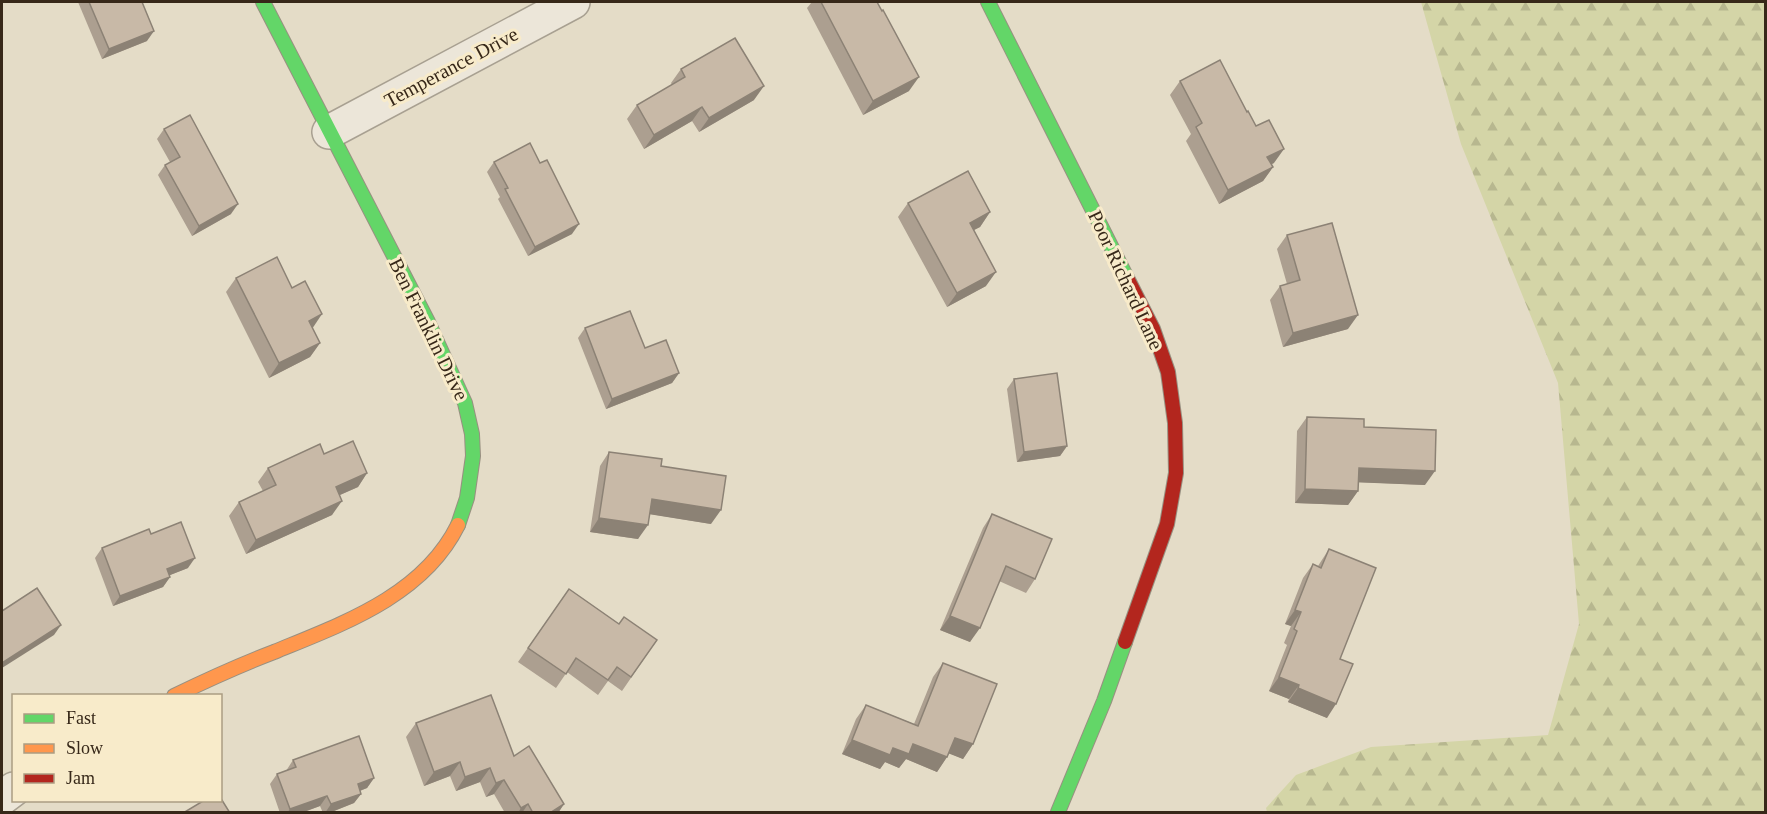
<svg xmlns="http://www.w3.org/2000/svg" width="1767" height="814" viewBox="0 0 1767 814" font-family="Georgia,serif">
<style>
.forest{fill:url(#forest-firs)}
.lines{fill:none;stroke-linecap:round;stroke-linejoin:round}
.street-casing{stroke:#a8a091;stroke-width:36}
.fast-casing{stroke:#989081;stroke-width:16}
.slow-casing{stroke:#989081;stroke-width:16}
.jam-casing{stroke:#989081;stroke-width:16}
.street{stroke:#ece6d9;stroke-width:33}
.fast{stroke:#63d668;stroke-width:14}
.slow{stroke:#ff974d;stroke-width:14}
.jam{stroke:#b3261e;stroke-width:14}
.wall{fill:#ac9f90}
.shaded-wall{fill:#8c8275}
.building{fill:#c8b9a7;stroke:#8c8275;stroke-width:1.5}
.labels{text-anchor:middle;stroke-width:6;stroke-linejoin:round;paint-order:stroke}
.street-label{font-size:20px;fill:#372819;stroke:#f8ebca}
</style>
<defs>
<pattern id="forest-firs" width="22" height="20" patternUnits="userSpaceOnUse" patternTransform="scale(1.5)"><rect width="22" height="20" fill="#d4d5a7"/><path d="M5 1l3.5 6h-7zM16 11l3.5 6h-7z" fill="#b7b78f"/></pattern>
</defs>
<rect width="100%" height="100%" fill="#e4dcc7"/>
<polygon class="forest" points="1421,2 1765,2 1765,812 1267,812 1266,808 1296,775 1371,747 1548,735 1579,624 1558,383 1461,144"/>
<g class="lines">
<defs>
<g id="street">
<polyline points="329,132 573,2"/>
<polyline points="2,798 14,789"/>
</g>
<g id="fast">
<polyline points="263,2 428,322 465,403 472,434 473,456 467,498 458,525"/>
<polyline points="988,2 1127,278"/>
<polyline points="1058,812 1104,701 1125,642"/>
</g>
<path id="slow" d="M174 696C207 680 240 665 274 652 342 624 423 596 458 525"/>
<polyline id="jam" points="1125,642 1167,524 1176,473 1175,423 1168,372 1153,329 1127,278"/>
</defs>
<use href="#street" class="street-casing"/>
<use href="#fast" class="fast-casing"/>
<use href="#slow" class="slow-casing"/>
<use href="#jam" class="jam-casing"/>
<use href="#street" class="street"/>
<use href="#fast" class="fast"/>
<use href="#slow" class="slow"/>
<use href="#jam" class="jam"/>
</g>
<g class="wall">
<polygon points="78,2 142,2 147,41 102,59"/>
<polygon points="812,2 877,2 909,91 863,115 807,8"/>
<polygon points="681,69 754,100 699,132 692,121 644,149 627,119 637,105 672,85 671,83"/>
<polygon points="1180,81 1274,163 1271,164 1273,167 1263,181 1219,204 1186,141 1191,134 1170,95"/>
<polygon points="164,129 231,214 192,236 158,175 165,165 170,162 157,139"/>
<polygon points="494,162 572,234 528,256 498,199 500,197 487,172"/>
<polygon points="908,203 990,212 980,227 974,230 986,286 947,307 898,217"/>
<polygon points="1287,235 1348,329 1283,347 1270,300 1280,286 1287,284 1277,249"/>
<polygon points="236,278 312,327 320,343 310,357 269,378 226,292"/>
<polygon points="585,328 645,348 679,373 672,383 606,409 578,338"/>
<polygon points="1014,379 1067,446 1060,456 1017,462 1007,389"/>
<polygon points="1307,417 1364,427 1425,485 1358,482 1358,491 1348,505 1295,503 1297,431"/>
<polygon points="609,452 661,466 711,524 650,514 638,539 590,532 600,466"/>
<polygon points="324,454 367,473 358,487 340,495 332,515 246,554 229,516 239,502 263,491 258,482 268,468"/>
<polygon points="992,514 1035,579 1026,593 999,581 970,642 940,630 983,528"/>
<polygon points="151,534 188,568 170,575 170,577 163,587 113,606 95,558 102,548"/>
<polygon points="1329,549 1340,659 1327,718 1288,702 1289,699 1269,691 1287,645 1284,643 1291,626 1285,624 1303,578 1313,564 1318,566"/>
<polygon points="569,589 619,624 657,640 622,691 608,681 598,695 567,672 556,688 518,662"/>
<polygon points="943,663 973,744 963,759 949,753 947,757 937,772 906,759 899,768 885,762 880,769 842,754 856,719 866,705 914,724 933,677"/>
<polygon points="416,723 514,756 564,804 558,813 505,813 494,794 486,797 480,782 456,791 450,776 424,786 406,737"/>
<polygon points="293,760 374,778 367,788 360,791 361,794 354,803 329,813 323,813 320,806 301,813 280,813 270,784 277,774 286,771"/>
</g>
<g class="shaded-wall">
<polygon points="154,31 147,41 102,59 109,49"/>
<polygon points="919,77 909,91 863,115 873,101"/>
<polygon points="764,86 754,100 699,132 709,118"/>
<polygon points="702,107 692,121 644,149 654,135"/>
<polygon points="1284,149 1274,163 1258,171 1267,157"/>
<polygon points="1273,167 1263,181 1219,204 1228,190"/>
<polygon points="238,204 231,214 192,236 199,226"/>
<polygon points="990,212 980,227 960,237 970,223"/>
<polygon points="579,224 572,234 528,256 535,247"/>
<polygon points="996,272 986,286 947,307 957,293"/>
<polygon points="322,314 312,329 309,321"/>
<polygon points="1358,315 1348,329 1283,347 1293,333"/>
<polygon points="320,343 310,357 269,378 279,363"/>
<polygon points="679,373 672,383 606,409 612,399"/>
<polygon points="1067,446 1060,456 1017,462 1024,452"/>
<polygon points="1359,468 1435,471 1425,485 1349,482"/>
<polygon points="367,473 358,487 326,501 336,487"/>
<polygon points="1305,489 1358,491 1348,505 1295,503"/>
<polygon points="652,499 721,510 711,524 642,513"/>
<polygon points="342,501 332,515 246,554 256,540"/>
<polygon points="599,518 648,525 638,539 590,532"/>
<polygon points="195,558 188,568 160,579 167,569"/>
<polygon points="170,577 163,587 113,606 120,596"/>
<polygon points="1295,610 1301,612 1291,626 1285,624"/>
<polygon points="950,616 980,628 970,642 940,630"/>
<polygon points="61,625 54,635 2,668 2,663"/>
<polygon points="1279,677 1299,685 1289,699 1269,691"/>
<polygon points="1298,688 1336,704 1327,718 1288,702"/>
<polygon points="955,738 973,744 963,759 945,752"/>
<polygon points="852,740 893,748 913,744 947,757 937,772 906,759 899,768 885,762 880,769 842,754"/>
<polygon points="460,762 450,776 424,786 434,772"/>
<polygon points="490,768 480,782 456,791 465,777"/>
<polygon points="374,778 367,788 351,794 358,784"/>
<polygon points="504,780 494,794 486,797 496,783"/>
<polygon points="361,794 354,803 329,813 325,813 331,804"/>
<polygon points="327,796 320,806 301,813 287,813 290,809"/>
<polygon points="528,804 522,813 518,813 521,808"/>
<polygon points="564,804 558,813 550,813"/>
</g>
<g class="building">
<polygon points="89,2 142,2 154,31 109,49"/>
<polygon points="821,2 877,2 882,11 883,10 919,77 873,101"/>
<polygon points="735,38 764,86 709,118 702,107 654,135 637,105 685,77 681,69"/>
<polygon points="1220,60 1247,112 1248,111 1256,126 1269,120 1284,149 1267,157 1273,167 1228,190 1196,127 1202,123 1180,81"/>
<polygon points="190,115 238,204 199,226 165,165 180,157 164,129"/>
<polygon points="530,143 540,163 547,160 579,224 535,247 505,189 508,188 494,162"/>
<polygon points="968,171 990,212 970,223 996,272 957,293 908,203"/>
<polygon points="1332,223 1358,315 1293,333 1280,286 1300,280 1287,235"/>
<polygon points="277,257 292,288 305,281 322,314 309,321 320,343 279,363 236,278"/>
<polygon points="630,311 645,348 666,340 679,373 612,399 585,328"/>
<polygon points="1057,373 1067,446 1024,452 1014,379"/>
<polygon points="1307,417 1364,419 1364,427 1436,430 1435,471 1359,468 1358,491 1305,489"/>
<polygon points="353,441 367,473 336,487 342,501 256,540 239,502 276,485 268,468 320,444 324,454"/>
<polygon points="609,452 662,459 661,466 726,476 721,510 652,499 648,525 599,518"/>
<polygon points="992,514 1052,539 1035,579 1006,566 980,628 950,616"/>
<polygon points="181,522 195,558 167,569 170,577 120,596 102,548 149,529 151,534"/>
<polygon points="1329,549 1376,568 1340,659 1353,664 1336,704 1298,688 1299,685 1279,677 1297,631 1294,629 1301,612 1295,610 1313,564 1321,568"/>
<polygon points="37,588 61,625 2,663 2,611"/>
<polygon points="569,589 619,624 624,617 657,640 631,677 617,667 608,680 576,658 566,674 528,648"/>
<polygon points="943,663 997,684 973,744 955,738 947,757 913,744 909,754 893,748 890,755 852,740 866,705 918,726"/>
<polygon points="491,695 514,756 529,746 564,804 550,813 533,813 528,804 521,808 504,780 496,783 490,768 465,777 460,762 434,772 416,723"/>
<polygon points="359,736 374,778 358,784 361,794 331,804 327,796 290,809 277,774 296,767 293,760"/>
<polygon points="220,797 230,813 183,813 203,801 220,801"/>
</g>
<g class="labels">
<g class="street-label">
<text transform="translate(451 67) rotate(-28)" y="7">Temperance Drive</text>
<text transform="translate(1126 280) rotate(65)" y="7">Poor Richard Lane</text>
<text transform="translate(429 329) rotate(64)" y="7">Ben Franklin Drive</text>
</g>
</g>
<rect width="1767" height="814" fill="none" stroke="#372819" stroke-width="6"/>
<rect x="12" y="694" width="210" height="108" fill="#f8ebca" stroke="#ab9d83" stroke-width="1.5"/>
<rect x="24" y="714" width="30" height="9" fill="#63d668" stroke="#ab9d83" stroke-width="1.5"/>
<text x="66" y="724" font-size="18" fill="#372819">Fast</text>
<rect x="24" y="744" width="30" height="9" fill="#ff974d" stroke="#ab9d83" stroke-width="1.5"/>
<text x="66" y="754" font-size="18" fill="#372819">Slow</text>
<rect x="24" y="774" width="30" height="9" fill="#b3261e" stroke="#ab9d83" stroke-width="1.5"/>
<text x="66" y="784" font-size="18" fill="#372819">Jam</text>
</svg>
